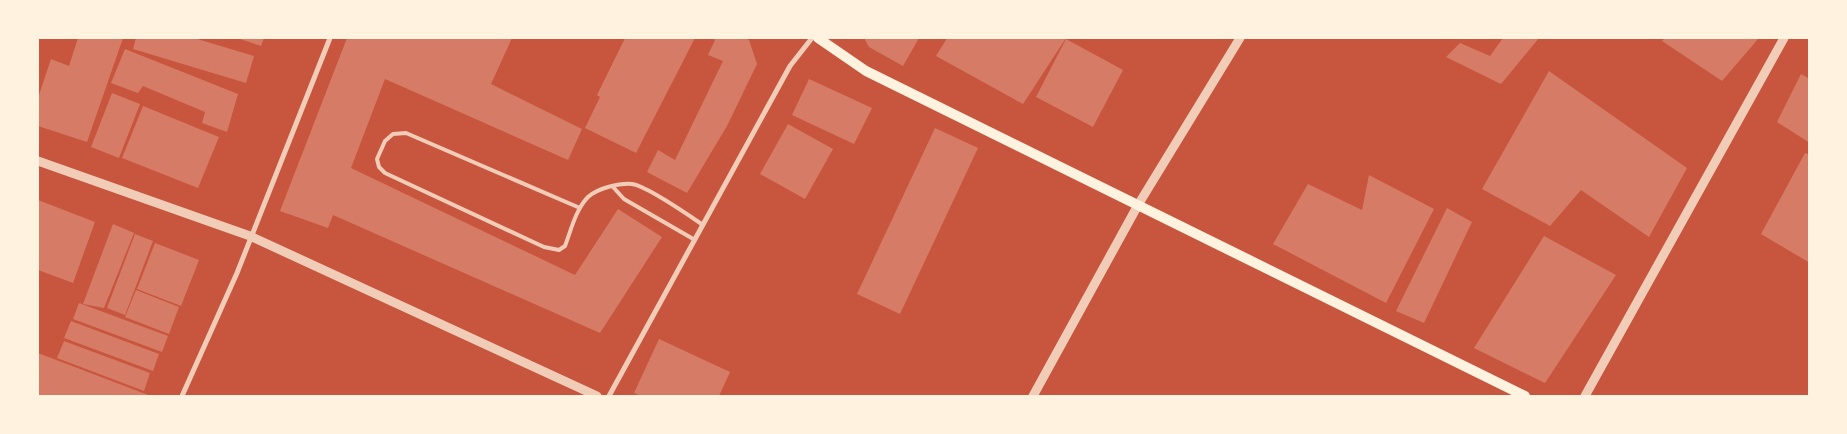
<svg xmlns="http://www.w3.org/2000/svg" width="1847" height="434" viewBox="0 0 1847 434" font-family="Karla,sans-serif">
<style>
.building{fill:#d67c66}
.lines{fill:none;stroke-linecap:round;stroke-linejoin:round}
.service{stroke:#f1ccb7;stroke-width:4}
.minor{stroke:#f1ccb7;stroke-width:5}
.tertiary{stroke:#f1ccb7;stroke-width:9}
.secondary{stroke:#fff3e0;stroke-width:10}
</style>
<rect width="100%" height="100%" fill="#c8553d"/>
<g class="building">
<polygon points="78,38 123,38 87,142 38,126 38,98 51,59 69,66"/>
<polygon points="136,38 194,38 254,56 246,83 133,49"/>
<polygon points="237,38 264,38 261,46"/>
<polygon points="347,38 512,38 491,84 582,129 568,160 385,79 351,168 575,275 618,209 662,237 600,333 333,215 328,228 280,211"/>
<polygon points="625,38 695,38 636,153 585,128 600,97 597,95"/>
<polygon points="712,38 744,38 749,40 757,64 727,126 687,193 647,172 658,150 675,160 723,61 708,55 715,40"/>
<polygon points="864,38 919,38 903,66 869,47"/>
<polygon points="947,38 1066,38 1023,104 936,56"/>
<polygon points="1503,38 1539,38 1501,84 1446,57 1460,43 1490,56"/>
<polygon points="1665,38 1757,38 1758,39 1722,81 1662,41"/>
<polygon points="1066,39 1123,70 1093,127 1036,97"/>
<polygon points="125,49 238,94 227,132 202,123 205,112 143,86 138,93 111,83"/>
<polygon points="1549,71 1687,168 1649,237 1581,190 1550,226 1482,189"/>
<polygon points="1801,74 1810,79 1810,143 1777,122"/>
<polygon points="809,79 872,108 854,144 792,115"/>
<polygon points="112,93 140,104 119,158 91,147"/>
<polygon points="143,106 219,137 198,188 122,158"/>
<polygon points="788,124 833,149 805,199 760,174"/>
<polygon points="935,128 978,148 900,314 857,294"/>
<polygon points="1805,153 1810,155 1810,263 1761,234"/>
<polygon points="1369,175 1434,209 1386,303 1273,244 1308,184 1362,210"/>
<polygon points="38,200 95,222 73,283 38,270"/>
<polygon points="1447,208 1472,222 1424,323 1396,311"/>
<polygon points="113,224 134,233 104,308 83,304"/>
<polygon points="135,234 153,241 125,315 107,308"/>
<polygon points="1544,236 1616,275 1545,383 1474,348"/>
<polygon points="155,243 199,260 181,306 137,289"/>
<polygon points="136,290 179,307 169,334 125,317"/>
<polygon points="79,303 168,336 162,352 73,319"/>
<polygon points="71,321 159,354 153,371 64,338"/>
<polygon points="659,339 730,372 719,396 642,396 634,393"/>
<polygon points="64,341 150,373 144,391 57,358"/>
<polygon points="38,353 151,396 38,396"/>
</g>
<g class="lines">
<g class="service">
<polyline points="613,187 624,199 695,240"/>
<path d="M580 208 406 133 393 134 385 141 377 159 379 167 385 173 544 247 559 250 565 246C571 230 576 209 588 197 598 188 619 183 632 184 646 186 690 216 703 225"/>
</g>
<g class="minor">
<polyline points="182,396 237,273 330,38"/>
<polyline points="609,396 790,66 812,38"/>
</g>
<g class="tertiary">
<polyline points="38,161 250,236 597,396"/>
<polyline points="1033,396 1138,205 1240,38"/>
<polyline points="1585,396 1784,38"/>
</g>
<polyline class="secondary" points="818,38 866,71 1525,396"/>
</g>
<rect width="1847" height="434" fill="none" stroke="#fff3e0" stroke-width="78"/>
</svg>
